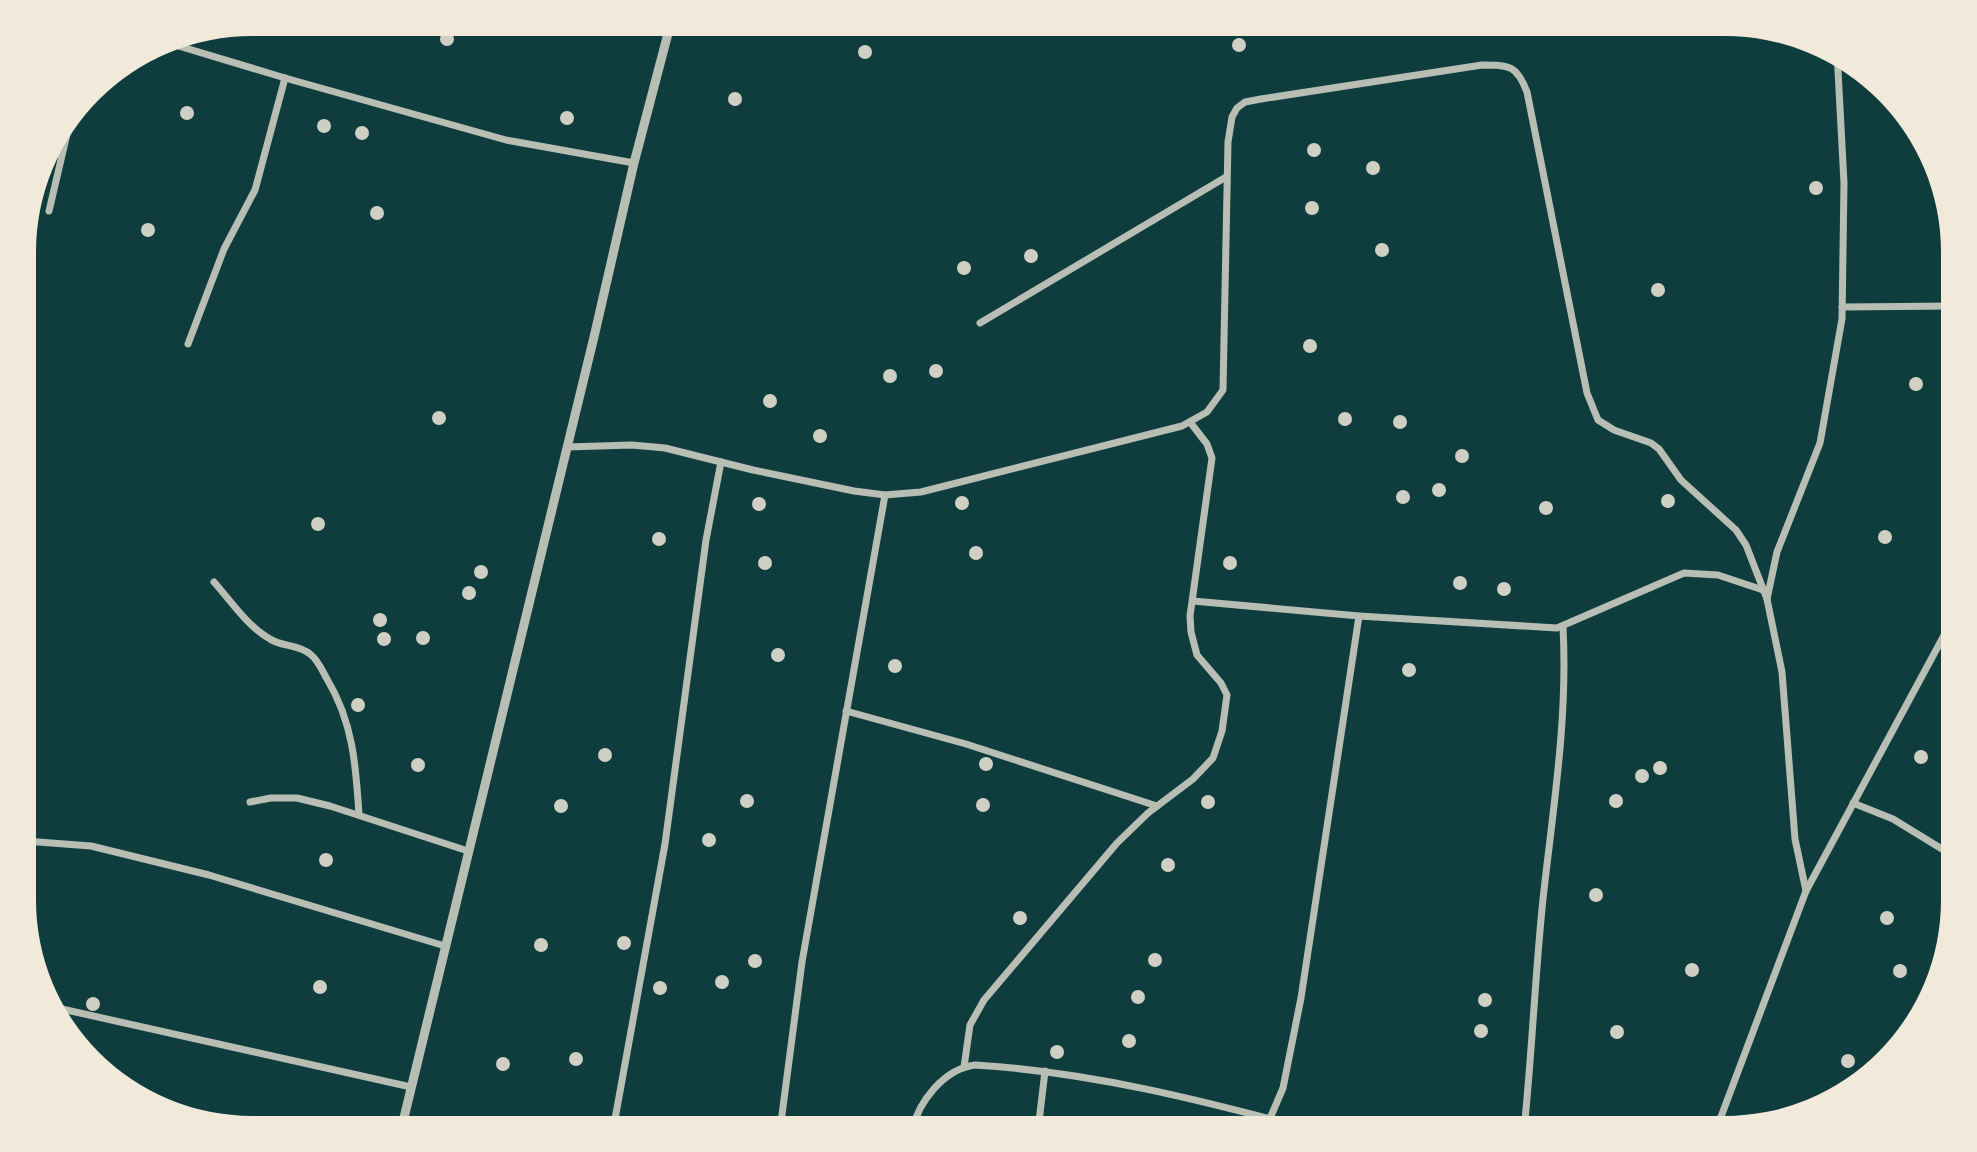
<svg xmlns="http://www.w3.org/2000/svg" width="1977" height="1152" viewBox="0 0 1977 1152" font-family="Karla,sans-serif">
<style>
.building{fill:#cfcfc3}
.lines{fill:none;stroke-linecap:round;stroke-linejoin:round}
.minor{stroke:#b8beb3;stroke-width:7}
.tertiary{stroke:#b8beb3;stroke-width:9}
</style>
<rect width="100%" height="100%" fill="#0f3d3e"/>
<g class="building">
<circle cx="447" cy="39" r="7"/>
<circle cx="1239" cy="45" r="7"/>
<circle cx="865" cy="52" r="7"/>
<circle cx="735" cy="99" r="7"/>
<circle cx="187" cy="113" r="7"/>
<circle cx="567" cy="118" r="7"/>
<circle cx="324" cy="126" r="7"/>
<circle cx="362" cy="133" r="7"/>
<circle cx="1314" cy="150" r="7"/>
<circle cx="1373" cy="168" r="7"/>
<circle cx="1816" cy="188" r="7"/>
<circle cx="1312" cy="208" r="7"/>
<circle cx="377" cy="213" r="7"/>
<circle cx="148" cy="230" r="7"/>
<circle cx="1382" cy="250" r="7"/>
<circle cx="1031" cy="256" r="7"/>
<circle cx="964" cy="268" r="7"/>
<circle cx="1658" cy="290" r="7"/>
<circle cx="1310" cy="346" r="7"/>
<circle cx="936" cy="371" r="7"/>
<circle cx="890" cy="376" r="7"/>
<circle cx="1916" cy="384" r="7"/>
<circle cx="770" cy="401" r="7"/>
<circle cx="439" cy="418" r="7"/>
<circle cx="1345" cy="419" r="7"/>
<circle cx="1400" cy="422" r="7"/>
<circle cx="820" cy="436" r="7"/>
<circle cx="1462" cy="456" r="7"/>
<circle cx="1439" cy="490" r="7"/>
<circle cx="1403" cy="497" r="7"/>
<circle cx="1668" cy="501" r="7"/>
<circle cx="962" cy="503" r="7"/>
<circle cx="759" cy="504" r="7"/>
<circle cx="1546" cy="508" r="7"/>
<circle cx="318" cy="524" r="7"/>
<circle cx="1885" cy="537" r="7"/>
<circle cx="659" cy="539" r="7"/>
<circle cx="976" cy="553" r="7"/>
<circle cx="1230" cy="563" r="7"/>
<circle cx="765" cy="563" r="7"/>
<circle cx="481" cy="572" r="7"/>
<circle cx="1460" cy="583" r="7"/>
<circle cx="1504" cy="589" r="7"/>
<circle cx="469" cy="593" r="7"/>
<circle cx="380" cy="620" r="7"/>
<circle cx="423" cy="638" r="7"/>
<circle cx="384" cy="639" r="7"/>
<circle cx="778" cy="655" r="7"/>
<circle cx="895" cy="666" r="7"/>
<circle cx="1409" cy="670" r="7"/>
<circle cx="358" cy="705" r="7"/>
<circle cx="605" cy="755" r="7"/>
<circle cx="1921" cy="757" r="7"/>
<circle cx="986" cy="764" r="7"/>
<circle cx="418" cy="765" r="7"/>
<circle cx="1660" cy="768" r="7"/>
<circle cx="1642" cy="776" r="7"/>
<circle cx="1616" cy="801" r="7"/>
<circle cx="747" cy="801" r="7"/>
<circle cx="1208" cy="802" r="7"/>
<circle cx="983" cy="805" r="7"/>
<circle cx="561" cy="806" r="7"/>
<circle cx="709" cy="840" r="7"/>
<circle cx="326" cy="860" r="7"/>
<circle cx="1168" cy="865" r="7"/>
<circle cx="1596" cy="895" r="7"/>
<circle cx="1020" cy="918" r="7"/>
<circle cx="1887" cy="918" r="7"/>
<circle cx="624" cy="943" r="7"/>
<circle cx="541" cy="945" r="7"/>
<circle cx="1155" cy="960" r="7"/>
<circle cx="755" cy="961" r="7"/>
<circle cx="1692" cy="970" r="7"/>
<circle cx="1900" cy="971" r="7"/>
<circle cx="722" cy="982" r="7"/>
<circle cx="320" cy="987" r="7"/>
<circle cx="660" cy="988" r="7"/>
<circle cx="1138" cy="997" r="7"/>
<circle cx="1485" cy="1000" r="7"/>
<circle cx="93" cy="1004" r="7"/>
<circle cx="1481" cy="1031" r="7"/>
<circle cx="1617" cy="1032" r="7"/>
<circle cx="1129" cy="1041" r="7"/>
<circle cx="1057" cy="1052" r="7"/>
<circle cx="576" cy="1059" r="7"/>
<circle cx="1848" cy="1061" r="7"/>
<circle cx="503" cy="1064" r="7"/>
</g>
<g class="lines">
<g class="minor">
<polyline points="162,41 285,78 506,140 634,163"/>
<polyline points="49,211 71,117"/>
<polyline points="1842,307 1954,306"/>
<polyline points="980,323 1226,177"/>
<polyline points="188,344 224,249 255,190 285,78"/>
<path d="M567 447 632 445 665 448 753 470 854 491 885 495 921 492 1182 426 1207 412 1223 390 1228 142 1232 117 1237 108 1245 102 1261 99 1482 65C1509 65 1517 65 1527 92L1587 393 1598 420 1614 430 1651 443 1659 449 1681 480 1736 530 1746 545 1767 599"/>
<path d="M214 582C230 600 248 627 270 639 282 647 298 644 310 654 318 660 322 670 327 679 353 722 356 766 359 815"/>
<polyline points="1193,601 1359,616 1557,628 1684,573 1718,575 1763,590"/>
<polyline points="846,711 966,744 1157,806"/>
<polyline points="250,802 271,798 297,798 330,806 468,851"/>
<polyline points="1853,803 1893,819 1955,857"/>
<polyline points="25,841 91,846 209,875 445,946"/>
<polyline points="1806,891 1795,839 1782,672 1767,599 1777,552 1820,443 1842,319 1844,183 1837,52"/>
<polyline points="53,1007 411,1087"/>
<polyline points="964,1067 970,1025 984,1000 1117,843 1148,813 1193,779 1213,758 1222,731 1227,695 1221,683 1197,655 1191,632 1190,616 1212,458 1207,444 1190,422"/>
<polyline points="613,1130 665,844 706,540 721,462"/>
<polyline points="780,1130 802,962 885,495"/>
<path d="M912 1130C919 1101 944 1069 975 1065 1090 1072 1201 1100 1312 1130"/>
<polyline points="1038,1130 1045,1071"/>
<polyline points="1265,1130 1283,1088 1301,998 1359,616"/>
<path d="M1524 1130C1532 1053 1535 976 1543 899 1553 808 1568 719 1563 627"/>
<polyline points="1716,1130 1806,891 1955,615"/>
</g>
<polyline class="tertiary" points="401,1130 594,337 634,163 671,22"/>
</g>
<path d="M0 0H1977V1152H0ZM252 36H1725A216 216 0 0 1 1941 252V900A216 216 0 0 1 1725 1116H252A216 216 0 0 1 36 900V252A216 216 0 0 1 252 36Z" fill="#f1e9da" fill-rule="evenodd"/>
</svg>
